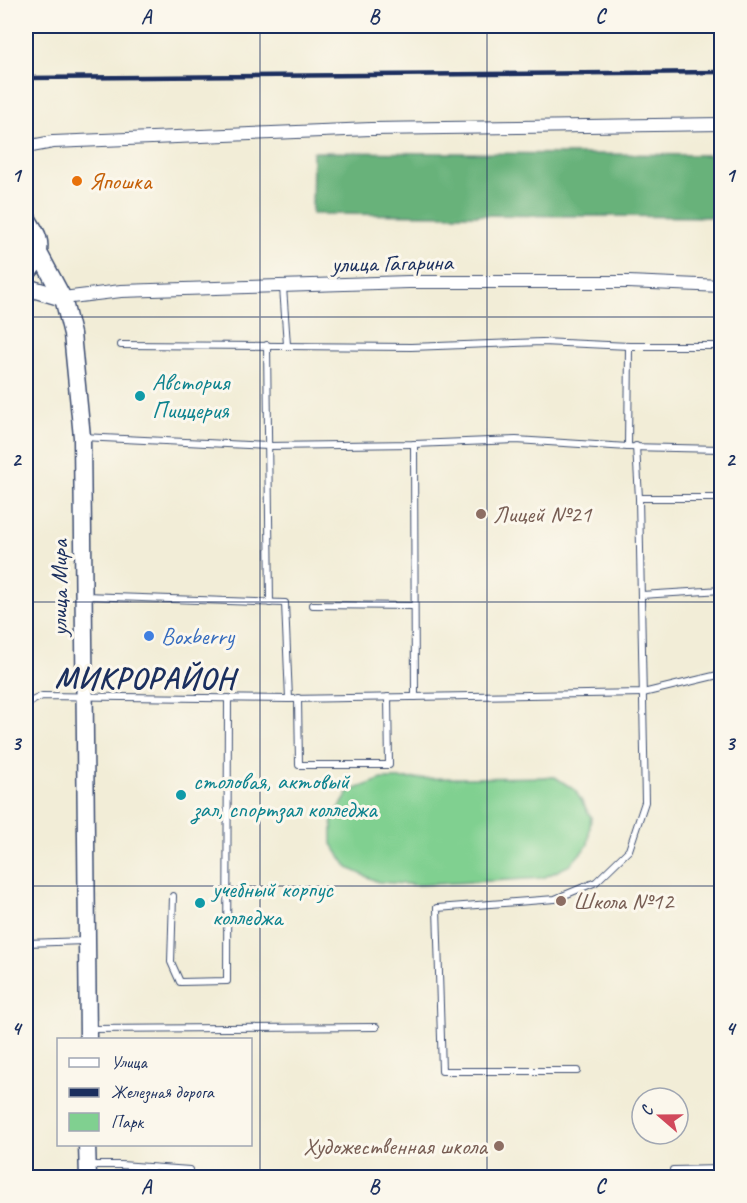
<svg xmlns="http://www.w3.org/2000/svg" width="747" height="1203" viewBox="0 0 747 1203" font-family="Caveat,sans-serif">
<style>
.green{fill:#80d090;stroke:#4e8077;stroke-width:1.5}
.forest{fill:#68b27a;stroke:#42706c;stroke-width:1.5}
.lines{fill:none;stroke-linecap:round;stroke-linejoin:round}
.service-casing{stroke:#3b4c70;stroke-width:8}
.minor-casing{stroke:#3b4c70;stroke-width:14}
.secondary-casing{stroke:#3b4c70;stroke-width:19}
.service{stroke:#fff;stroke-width:6}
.minor{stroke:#fff;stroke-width:12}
.secondary{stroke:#fff;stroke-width:16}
.rail{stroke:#1b2f5e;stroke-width:4.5}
.grid{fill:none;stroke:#1b2f5e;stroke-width:1.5;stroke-opacity:0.55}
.food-dot{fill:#e8710a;stroke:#fbf7ec;stroke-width:2}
.culture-dot{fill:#0f9aa8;stroke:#fbf7ec;stroke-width:2}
.education-dot{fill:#8d6e63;stroke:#fbf7ec;stroke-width:2}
.shop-dot{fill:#3f7fe0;stroke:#fbf7ec;stroke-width:2}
.labels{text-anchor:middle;stroke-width:6;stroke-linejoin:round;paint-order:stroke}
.food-label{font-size:24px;fill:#c56008;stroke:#fbf7ec;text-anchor:start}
.street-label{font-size:24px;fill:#1b2f5e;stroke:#fbf7ec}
.culture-label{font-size:24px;fill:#0d838f;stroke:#fbf7ec;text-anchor:start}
.education-label{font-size:24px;fill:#785e54;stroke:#fbf7ec;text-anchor:start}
.shop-label{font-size:24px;fill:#366cbe;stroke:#fbf7ec;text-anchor:start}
.district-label{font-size:30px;font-weight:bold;letter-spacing:1.5px;fill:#1b2f5e;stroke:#fbf7ec}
.neatline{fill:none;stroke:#1b2f5e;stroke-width:2}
.grid-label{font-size:20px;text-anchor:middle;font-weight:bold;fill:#1b2f5e}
</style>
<rect width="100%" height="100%" fill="#fbf7ec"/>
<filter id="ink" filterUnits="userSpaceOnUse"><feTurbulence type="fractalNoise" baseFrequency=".0167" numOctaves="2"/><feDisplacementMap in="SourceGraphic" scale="12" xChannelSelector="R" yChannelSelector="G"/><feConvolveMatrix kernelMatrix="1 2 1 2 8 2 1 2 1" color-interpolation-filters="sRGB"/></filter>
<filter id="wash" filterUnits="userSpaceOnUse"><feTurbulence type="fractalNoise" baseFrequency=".008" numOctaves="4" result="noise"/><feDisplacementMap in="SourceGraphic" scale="24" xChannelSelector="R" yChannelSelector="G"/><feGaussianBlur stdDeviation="1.35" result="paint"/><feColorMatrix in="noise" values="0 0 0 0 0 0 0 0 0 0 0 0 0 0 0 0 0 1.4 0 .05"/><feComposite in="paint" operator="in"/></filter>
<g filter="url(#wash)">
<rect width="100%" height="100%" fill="#f2edd7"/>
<polygon class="green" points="555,777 575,790 591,817 588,845 570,865 543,878 418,885 378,882 348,868 332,844 332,819 350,791 382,779"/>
<polygon class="forest" points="313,152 721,155 721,217 312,214"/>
</g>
<g filter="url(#ink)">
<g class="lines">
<defs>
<g id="service">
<polyline points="283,287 287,345"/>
<polyline points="121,345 411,347 542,342 629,346 722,346"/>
<polyline points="267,345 270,603"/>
<polyline points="82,437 268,446 414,444 516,440 628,447 722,449"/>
<polyline points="414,444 415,697"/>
<polyline points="628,447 629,346"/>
<polyline points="639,498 722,498"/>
<polyline points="641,595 722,590"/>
<polyline points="85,596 285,603 289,699"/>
<polyline points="313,605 414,606"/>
<polyline points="298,698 299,765 389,765 388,697"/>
<polyline points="26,704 42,696 289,699 643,693 722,674"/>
<polyline points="173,896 171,962 180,982 227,981 228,698"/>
<polyline points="26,943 85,941"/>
<polyline points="89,1029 376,1027"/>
<polyline points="718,1057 722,1057"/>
<polyline points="577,1071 442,1071 437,908 555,899 596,882 629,850 645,802 639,498 636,446"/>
<polyline points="90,1165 121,1165 190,1170 190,1178"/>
<polyline points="673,1178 673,1170 722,1169"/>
</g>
<g id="minor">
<polyline points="26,147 53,142 371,129 722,124"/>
<polyline points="63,298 121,291 409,282 628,282 722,286"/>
</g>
<g id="secondary">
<path d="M26 214C28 221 32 225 35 231 44 246 38 264 26 274"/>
<polyline points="39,253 63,298 72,334 82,437 88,1040"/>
<polyline points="26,287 63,298"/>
<polyline points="87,1144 88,1178"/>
</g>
</defs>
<use href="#service" class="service-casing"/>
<use href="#minor" class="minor-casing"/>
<use href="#secondary" class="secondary-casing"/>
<use href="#service" class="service"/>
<use href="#minor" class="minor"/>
<use href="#secondary" class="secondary"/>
<polyline class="rail" points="26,78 722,72"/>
</g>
</g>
<path class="grid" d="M260 26V1178M487 26V1178M26 317H722M26 602H722M26 886H722"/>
<circle class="food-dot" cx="77" cy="181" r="6"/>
<g class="culture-dot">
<circle cx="140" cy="396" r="6"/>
<circle cx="181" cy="795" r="6"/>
<circle cx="200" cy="903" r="6"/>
</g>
<g class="education-dot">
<circle cx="481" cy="514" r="6"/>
<circle cx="561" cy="901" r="6"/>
<circle cx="499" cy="1146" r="6"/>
</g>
<circle class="shop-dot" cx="149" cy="636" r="6"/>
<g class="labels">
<g class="food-label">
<text x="89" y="189">Япошка</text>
</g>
<g class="street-label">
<text transform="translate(392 263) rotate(-1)" y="8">улица Гагарина</text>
<text transform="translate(59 588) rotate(-90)" y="8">улица Мира</text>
</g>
<g class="culture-label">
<text x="152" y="390">Австория<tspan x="152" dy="28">Пиццерия</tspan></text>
<text x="193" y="789">столовая, актовый<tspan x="193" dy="28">зал, спортзал колледжа</tspan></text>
<text x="212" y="897">учебный корпус<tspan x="212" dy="28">колледжа</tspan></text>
</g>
<g class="education-label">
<text x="493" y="522">Лицей №21</text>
<text x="573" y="909">Школа №12</text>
<text x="487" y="1154" text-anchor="end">Художественная школа</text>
</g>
<g class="shop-label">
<text x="161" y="644">Boxberry</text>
</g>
<g class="district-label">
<text x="145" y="688">МИКРОРАЙОН</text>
</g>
</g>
<rect width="747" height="1203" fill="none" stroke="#fbf7ec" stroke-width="66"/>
<rect x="57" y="1038" width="195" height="108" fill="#fbf7ec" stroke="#a1a7b3" stroke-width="1.5"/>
<rect x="69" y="1058" width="30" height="9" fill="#ffffff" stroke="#a1a7b3" stroke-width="1.5"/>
<text x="111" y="1068" font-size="18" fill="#1b2f5e">Улица</text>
<rect x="69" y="1088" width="30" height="9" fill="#1b2f5e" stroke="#a1a7b3" stroke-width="1.5"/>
<text x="111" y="1098" font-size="18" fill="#1b2f5e">Железная дорога</text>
<rect x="69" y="1113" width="30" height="18" fill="#80d090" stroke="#a1a7b3" stroke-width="1.5"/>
<text x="111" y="1128" font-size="18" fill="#1b2f5e">Парк</text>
<g transform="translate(660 1116) rotate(290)"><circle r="28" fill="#fbf7ec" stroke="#a1a7b3" stroke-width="1.5"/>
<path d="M0-4.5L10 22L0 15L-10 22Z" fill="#d1495b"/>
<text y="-9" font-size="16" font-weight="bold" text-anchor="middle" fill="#1b2f5e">С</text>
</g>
<rect x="33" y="33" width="681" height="1137" class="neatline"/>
<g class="grid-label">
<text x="146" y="23">A</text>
<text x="374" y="23">B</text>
<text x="600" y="23">C</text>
<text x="16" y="182">1</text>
<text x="730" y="182">1</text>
<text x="16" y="466">2</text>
<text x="730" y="466">2</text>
<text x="16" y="750">3</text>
<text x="730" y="750">3</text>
<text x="16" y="1035">4</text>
<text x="730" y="1035">4</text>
<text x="146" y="1193">A</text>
<text x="374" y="1193">B</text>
<text x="600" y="1193">C</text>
</g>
</svg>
